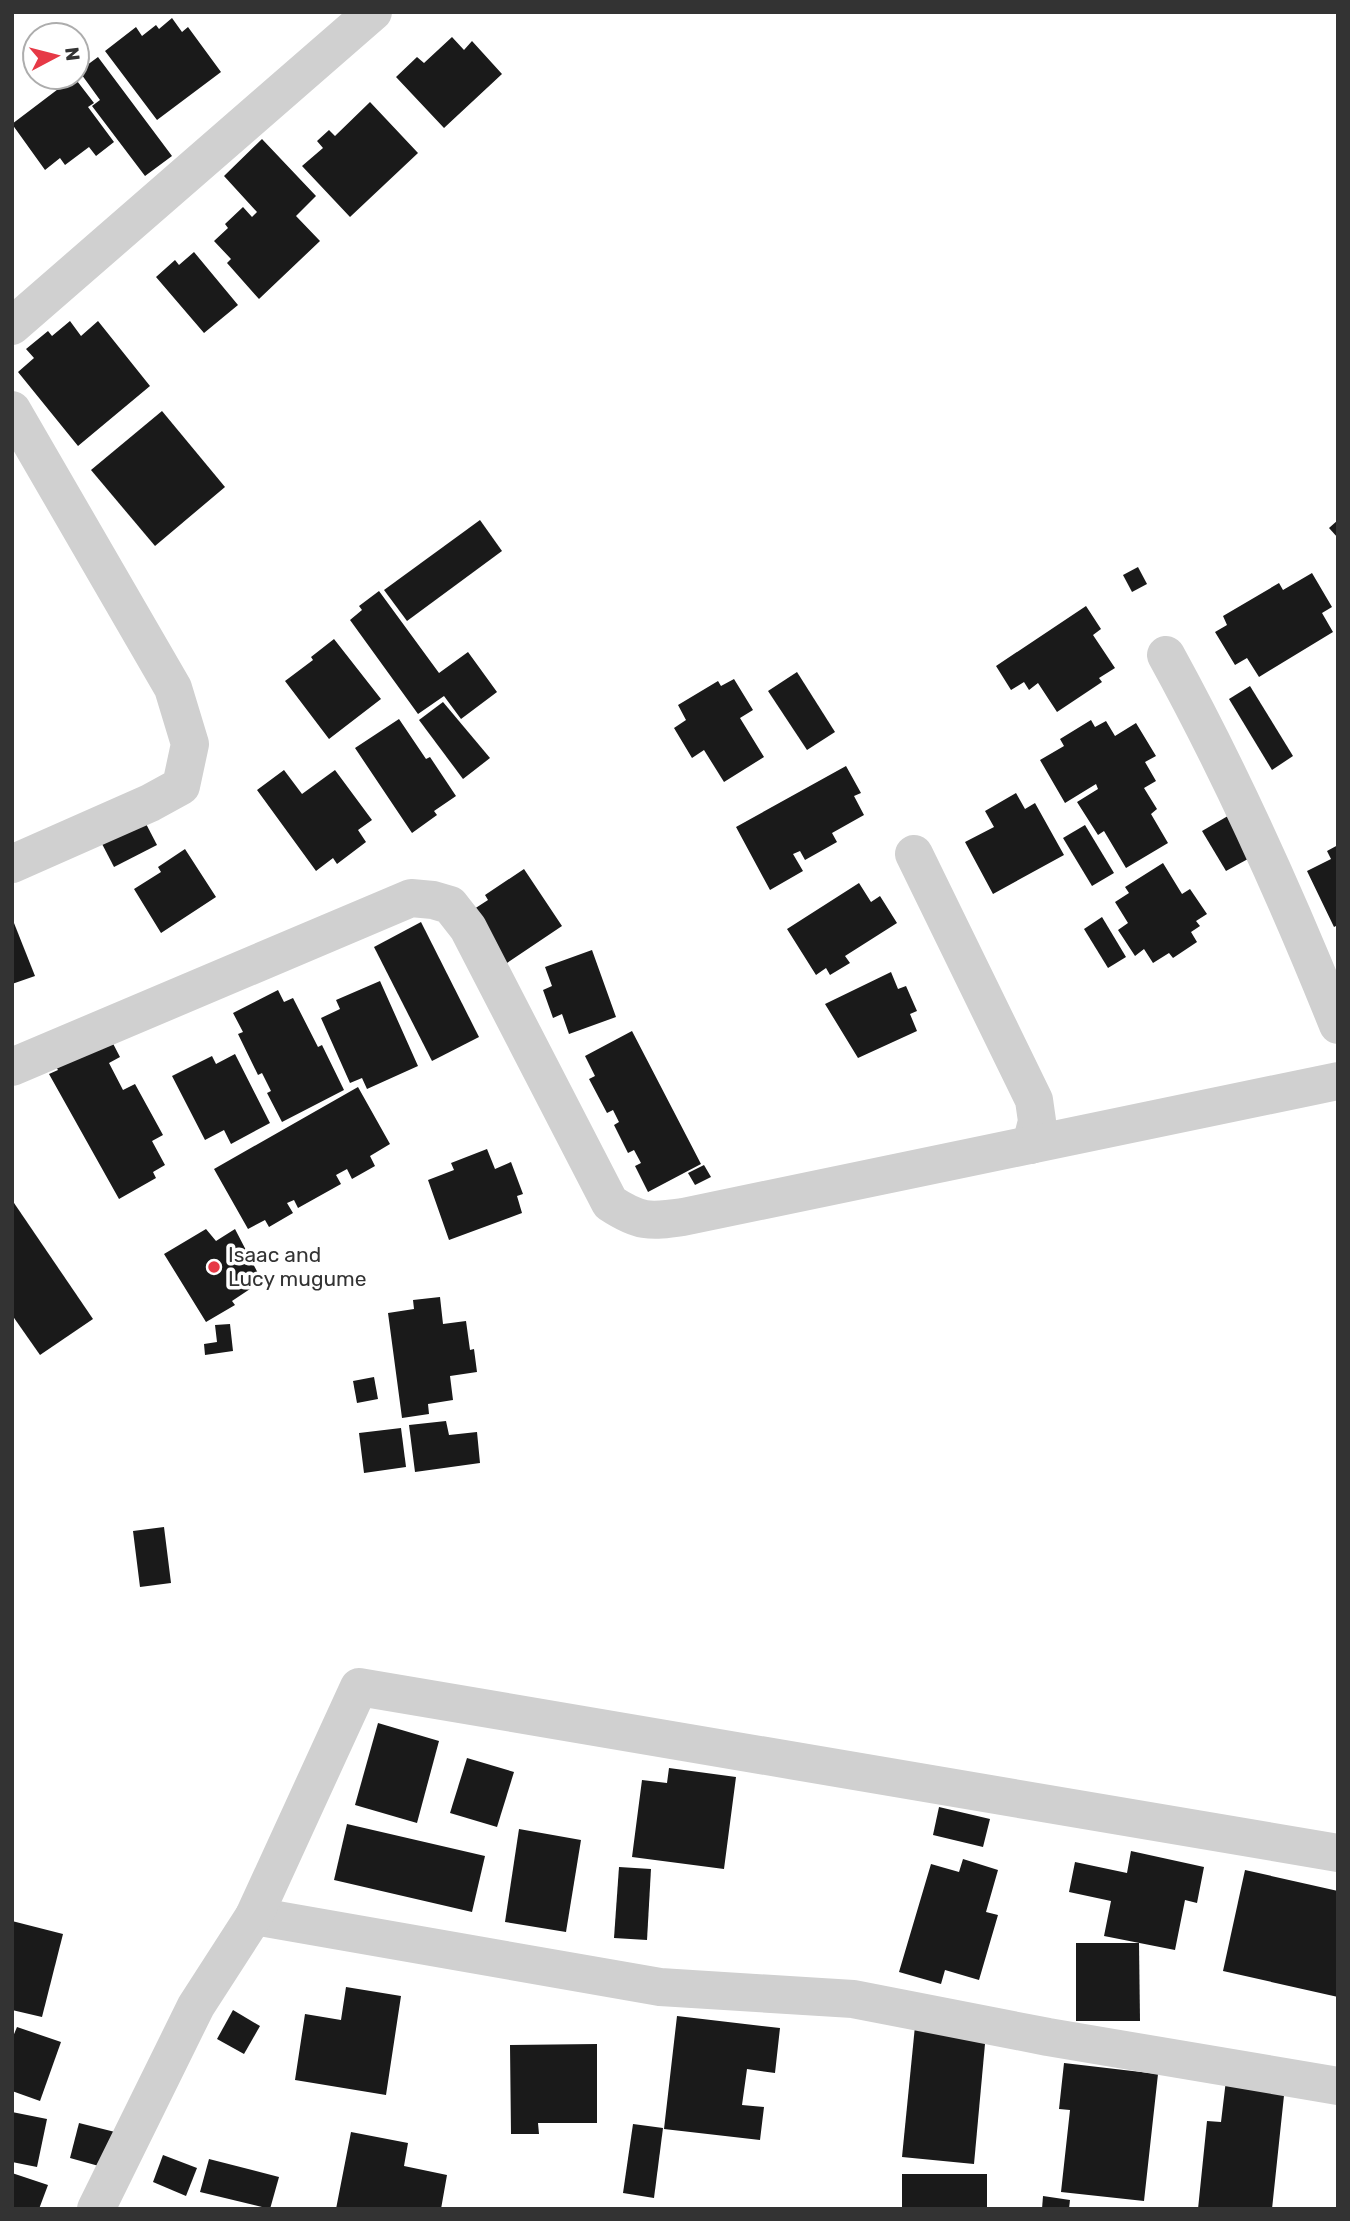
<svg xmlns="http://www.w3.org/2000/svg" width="1350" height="2221" viewBox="0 0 1350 2221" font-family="Rubik,sans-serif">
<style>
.building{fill:#1a1a1a}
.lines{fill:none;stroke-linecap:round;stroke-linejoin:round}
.minor{stroke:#d0d0d0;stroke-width:38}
.poi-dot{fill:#e63946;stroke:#fff;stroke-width:2.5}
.labels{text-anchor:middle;stroke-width:7;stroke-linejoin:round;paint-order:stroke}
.poi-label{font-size:21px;fill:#333;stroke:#fff;text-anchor:start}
</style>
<rect width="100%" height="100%" fill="#fff"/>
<g class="building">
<polygon points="172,18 182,32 188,27 221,72 157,120 105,51 136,27 142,36 156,25 159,29"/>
<polygon points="452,37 464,50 472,41 502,74 444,128 396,77 417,57 424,63"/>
<polygon points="98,57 172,156 145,176 92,106 100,100 79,71"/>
<polygon points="74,77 94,103 88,107 114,142 96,156 89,147 65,165 60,158 45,170 12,124"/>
<polygon points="370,102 418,153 350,217 302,166 323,148 317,141 329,130 335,136"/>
<polygon points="262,139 316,196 296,216 320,241 259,299 227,263 231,259 214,241 228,228 225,224 243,207 252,217 257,212 224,176"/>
<polygon points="194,252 238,305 204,333 156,277 175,260 179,265"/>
<polygon points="70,321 81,336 98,321 150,386 78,446 18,372 34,358 26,349 48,331 52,336"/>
<polygon points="162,411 225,487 155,546 91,470"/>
<polygon points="480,520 502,551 407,621 384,590"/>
<polygon points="1338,520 1338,538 1329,528"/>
<polygon points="1138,567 1147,584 1132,592 1123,575"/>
<polygon points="1312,573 1332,607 1322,613 1333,632 1259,677 1247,658 1235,665 1215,632 1227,625 1223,616 1279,583 1283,590"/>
<polygon points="379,591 439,673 468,652 497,692 461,719 444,696 418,714 350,620 362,610 359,606"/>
<polygon points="1086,606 1101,629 1093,635 1115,668 1099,678 1102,682 1057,712 1038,683 1029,690 1024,682 1011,690 996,666"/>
<polygon points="334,639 381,699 329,739 285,681 313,660 311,657"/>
<polygon points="797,672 835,732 807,750 768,691"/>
<polygon points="734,679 753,710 740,718 764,757 724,782 704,750 692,758 674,728 686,720 678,705 718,681 721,686"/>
<polygon points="1250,686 1293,756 1272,770 1229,699"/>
<polygon points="443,702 490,758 463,779 419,720"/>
<polygon points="399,719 426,759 430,757 456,796 434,811 437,815 412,833 355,748"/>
<polygon points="1091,720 1095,727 1106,721 1115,736 1136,723 1156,756 1145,762 1156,781 1144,788 1157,809 1151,814 1168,843 1126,868 1104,831 1098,835 1077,802 1098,789 1096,784 1065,803 1040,760 1064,746 1060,739"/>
<polygon points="846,766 861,793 854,796 864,815 832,833 837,842 805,860 800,851 793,854 803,871 770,890 736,827"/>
<polygon points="284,770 302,794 335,770 372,820 358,830 366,842 337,864 333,858 316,871 257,790"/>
<polygon points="1016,793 1025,809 1035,803 1064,855 993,894 965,842 994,827 985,811"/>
<polygon points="1233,813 1257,854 1226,871 1202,831"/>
<polygon points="143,818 157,845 114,867 100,840"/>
<polygon points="1085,825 1114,873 1092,886 1063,838"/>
<polygon points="1338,845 1338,925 1334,927 1307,871 1331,859 1327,851"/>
<polygon points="185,849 216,897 161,933 134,889 161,872 158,867"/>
<polygon points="1163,863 1182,894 1190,889 1207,914 1196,921 1200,926 1191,932 1197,942 1173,958 1169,953 1153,963 1144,949 1135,956 1118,930 1128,923 1115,902 1129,893 1125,887"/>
<polygon points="524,869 562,926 507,963 471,911 488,900 485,895"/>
<polygon points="859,883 871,902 880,896 897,923 845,956 850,963 830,975 826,968 816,975 787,929"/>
<polygon points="1102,917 1126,957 1108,968 1084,929"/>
<polygon points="421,922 479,1037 432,1061 374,947"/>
<polygon points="14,923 35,976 12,984 12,924"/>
<polygon points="592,950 616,1017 569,1034 562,1014 553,1018 543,990 552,986 545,967"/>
<polygon points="891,972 898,989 906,986 917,1011 910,1014 917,1031 858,1058 825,1004"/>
<polygon points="380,981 418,1066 367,1089 362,1078 350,1083 321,1018 340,1009 336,1000"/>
<polygon points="278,990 284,1002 293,998 318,1047 322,1045 344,1090 282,1122 267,1093 271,1091 262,1073 258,1075 238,1034 243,1032 233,1013"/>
<polygon points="632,1031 701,1164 648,1192 635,1166 641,1163 634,1150 628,1153 614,1125 619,1122 613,1110 607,1113 589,1079 595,1076 585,1056"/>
<polygon points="107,1032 120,1057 109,1063 123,1090 135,1084 163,1135 152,1141 165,1165 153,1172 156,1178 119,1199 49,1074 58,1070 53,1062"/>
<polygon points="235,1054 270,1123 231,1144 224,1130 205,1140 172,1076 212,1056 216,1064"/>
<polygon points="358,1087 390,1144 370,1156 375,1166 352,1179 347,1169 336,1175 341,1184 298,1208 294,1200 287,1203 293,1213 269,1227 265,1220 248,1229 214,1169"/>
<polygon points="487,1149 495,1169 511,1162 523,1194 517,1196 522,1213 449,1240 428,1180 454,1170 451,1163"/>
<polygon points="704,1165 711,1177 695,1185 688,1173"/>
<polygon points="12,1200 93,1319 40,1355 12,1315"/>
<polygon points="206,1229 216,1241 235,1229 262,1281 232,1301 235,1305 206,1322 164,1254"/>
<polygon points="440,1297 443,1324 466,1321 470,1350 474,1349 477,1372 450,1376 453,1400 428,1404 429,1414 402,1418 388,1313 414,1309 413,1300"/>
<polygon points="230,1324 233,1351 205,1355 204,1344 217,1342 215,1325"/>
<polygon points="374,1377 378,1399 357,1403 353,1381"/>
<polygon points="446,1421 449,1435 477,1432 480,1463 415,1472 409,1425"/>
<polygon points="401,1428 406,1467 364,1473 359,1433"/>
<polygon points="164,1527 171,1583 140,1587 133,1531"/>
<polygon points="378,1723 439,1741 417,1823 355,1805"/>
<polygon points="467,1758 514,1772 497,1827 450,1813"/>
<polygon points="669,1768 736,1777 724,1869 632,1857 642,1780 667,1783"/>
<polygon points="939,1807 990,1819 983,1847 933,1835"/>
<polygon points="347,1824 485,1856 472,1912 334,1880"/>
<polygon points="519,1829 581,1840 566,1932 505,1922"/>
<polygon points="1131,1851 1204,1867 1197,1903 1185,1900 1175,1950 1104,1936 1111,1901 1069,1892 1075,1862 1127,1873"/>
<polygon points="963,1859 998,1870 986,1912 998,1915 979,1980 945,1970 941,1984 899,1972 931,1864 959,1872"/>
<polygon points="619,1867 651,1869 647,1940 614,1938"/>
<polygon points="1245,1870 1338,1891 1338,1997 1223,1971"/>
<polygon points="12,1921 63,1934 42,2017 12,2010"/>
<polygon points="1076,1943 1139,1943 1140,2021 1076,2021"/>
<polygon points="346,1987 401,1996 386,2095 295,2080 305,2014 341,2020"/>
<polygon points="233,2010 260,2026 244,2054 217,2039"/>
<polygon points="677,2016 780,2028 775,2073 747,2069 742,2105 764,2107 760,2140 664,2129"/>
<polygon points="915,2026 986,2033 974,2164 902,2157"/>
<polygon points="17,2027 61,2042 40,2101 12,2091 12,2039"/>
<polygon points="597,2044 597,2123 538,2123 539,2134 511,2134 510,2045"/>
<polygon points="1064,2063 1158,2074 1144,2201 1061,2192 1070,2110 1059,2109"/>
<polygon points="1226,2080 1285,2086 1272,2209 1198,2209 1207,2121 1221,2122"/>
<polygon points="12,2112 47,2119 37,2167 12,2162"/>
<polygon points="79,2123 115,2132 106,2168 70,2158"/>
<polygon points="633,2124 663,2128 654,2198 623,2193"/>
<polygon points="351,2132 408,2143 404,2166 447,2175 441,2209 336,2209"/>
<polygon points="163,2155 197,2168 186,2196 153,2182"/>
<polygon points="209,2159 279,2177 270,2209 200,2192"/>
<polygon points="12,2173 48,2185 39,2209 12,2209"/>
<rect x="902" y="2174" width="85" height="35"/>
<polygon points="1043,2196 1070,2200 1069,2209 1042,2209"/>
</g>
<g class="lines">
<g class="minor">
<polyline points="12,326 373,12"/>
<polyline points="12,410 173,688 190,744 181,786 150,803 12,864"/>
<path d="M1166 655C1232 775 1287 898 1338 1025"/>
<polyline points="914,854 1034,1100 1037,1121 1031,1145"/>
<path d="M12 1067 411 898 433 900 450 905 468 928 610 1203C639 1222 649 1222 683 1217L1338 1081"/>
<polyline points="254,1916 660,1987 853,1999 1048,2037 1338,2086"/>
<polyline points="96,2209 196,2006 254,1916 359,1687 1338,1853"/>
</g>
</g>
<circle class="poi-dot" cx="214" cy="1267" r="7"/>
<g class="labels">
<g class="poi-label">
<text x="228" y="1262">Isaac and<tspan x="228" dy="24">Lucy mugume</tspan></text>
</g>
</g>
<rect width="1350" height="2221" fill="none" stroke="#333333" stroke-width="28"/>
<g transform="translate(56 56) rotate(83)"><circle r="33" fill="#ffffff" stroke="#adadad" stroke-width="2"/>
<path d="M0-5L12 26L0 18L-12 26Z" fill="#e63946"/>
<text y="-10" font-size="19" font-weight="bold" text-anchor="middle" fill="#333333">N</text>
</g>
</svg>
